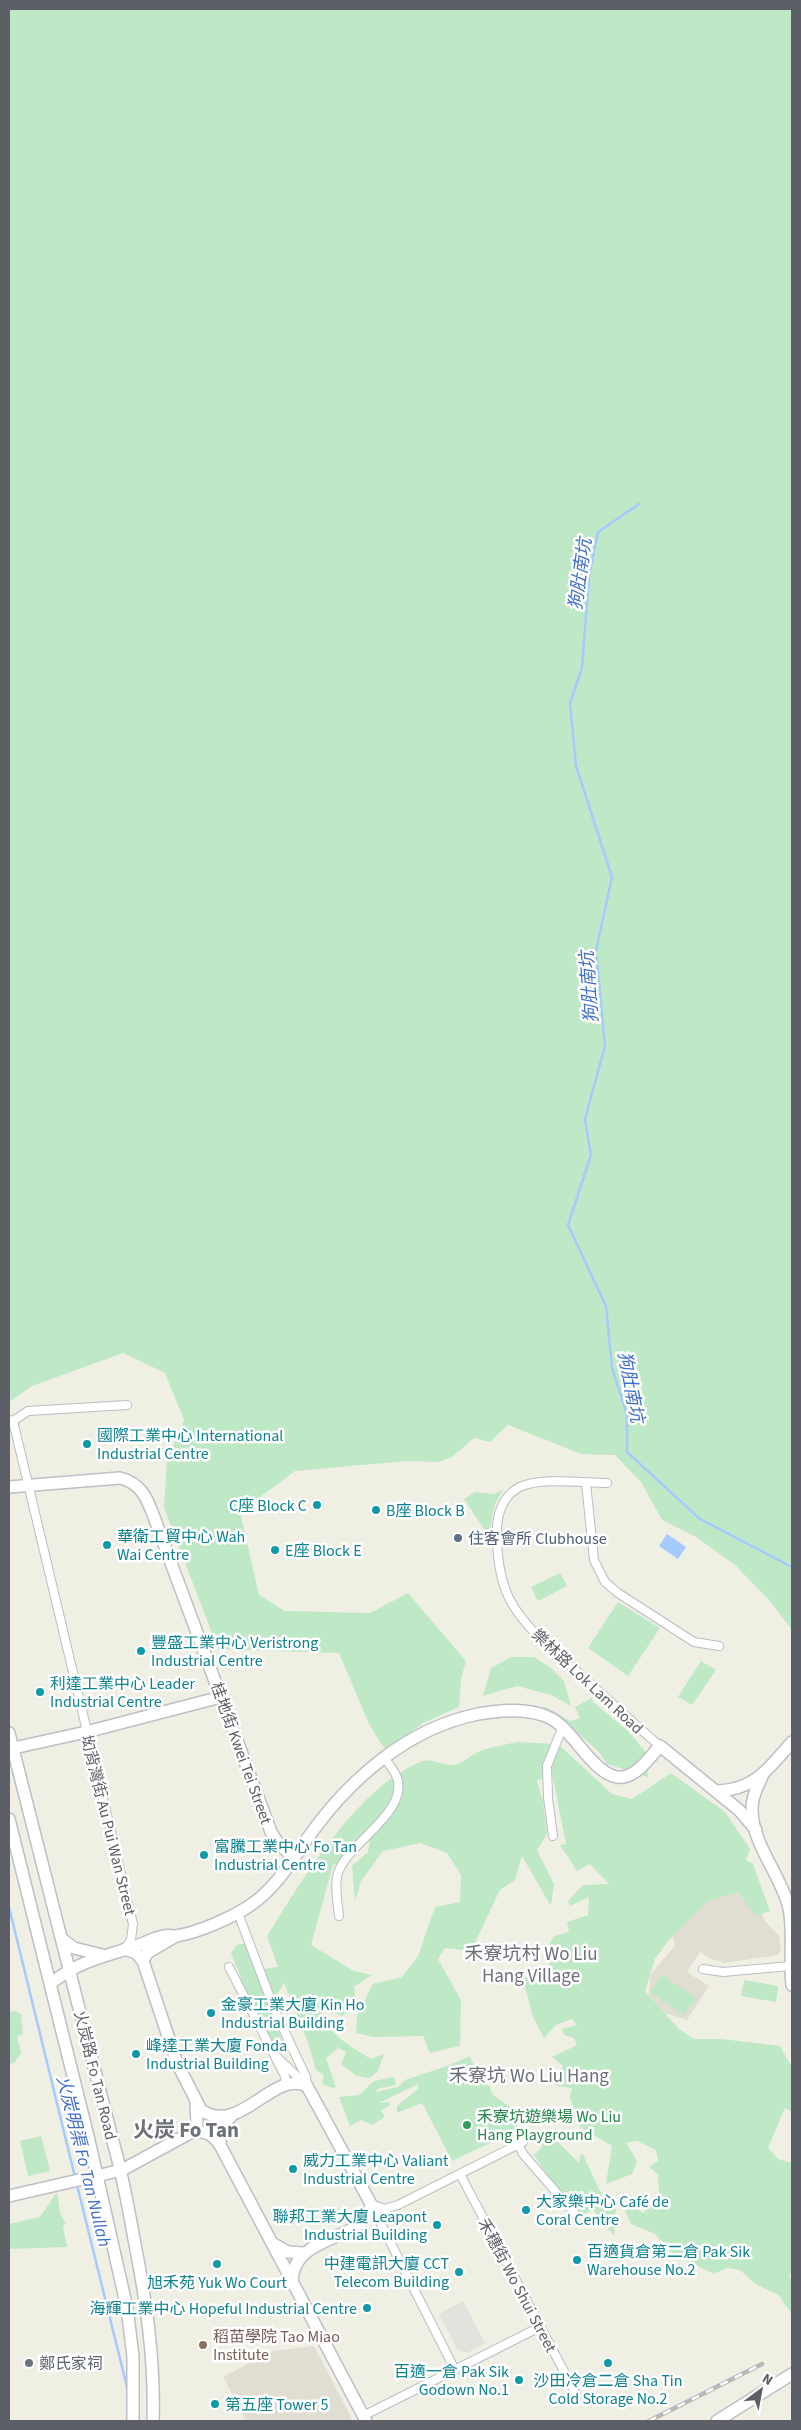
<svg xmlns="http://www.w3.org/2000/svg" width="801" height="2430" viewBox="0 0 801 2430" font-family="'Source Sans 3','Noto Sans TC',sans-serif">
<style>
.industrial{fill:#e3e2dc}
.education{fill:#e0ded3}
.green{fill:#bfe9c6}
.water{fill:#a5caff}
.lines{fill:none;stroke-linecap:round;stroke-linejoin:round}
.stream{stroke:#a5caff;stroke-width:2.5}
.street-casing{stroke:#bcbdc4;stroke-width:10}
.secondary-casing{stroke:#bdbfc6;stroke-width:14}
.street{stroke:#fff;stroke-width:8}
.secondary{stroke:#fff;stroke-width:11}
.rail-casing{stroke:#b8b8b9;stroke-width:4.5}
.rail{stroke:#fff;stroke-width:2.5;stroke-dasharray:8;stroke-linecap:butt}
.culture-dot{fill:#0f9aa8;stroke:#fff;stroke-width:2}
.service-dot{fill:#5c6f8a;stroke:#fff;stroke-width:2}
.leisure-dot{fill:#2e9e5b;stroke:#fff;stroke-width:2}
.education-dot{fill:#8d6e63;stroke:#fff;stroke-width:2}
.worship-dot{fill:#6b7280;stroke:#fff;stroke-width:2}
.labels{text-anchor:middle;stroke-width:5;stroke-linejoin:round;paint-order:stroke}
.culture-label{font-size:16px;fill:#0d838f;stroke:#fff;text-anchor:start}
.service-label{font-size:16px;fill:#4e5e75;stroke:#fff;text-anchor:start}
.street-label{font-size:16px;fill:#5c5f66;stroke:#fff}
.leisure-label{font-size:16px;fill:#27864d;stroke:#fff;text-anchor:start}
.education-label{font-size:16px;fill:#785e54;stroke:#fff;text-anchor:start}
.worship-label{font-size:16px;fill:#5b616d;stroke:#fff;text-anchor:start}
.water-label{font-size:18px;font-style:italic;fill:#3f6ecb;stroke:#fff}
.quarter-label{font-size:19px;fill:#6d7178;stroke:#fff}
.district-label{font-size:21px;font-weight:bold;fill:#6d7178;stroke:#fff}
</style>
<rect width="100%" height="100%" fill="#f0efe4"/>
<polygon class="industrial" points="463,2301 485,2343 467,2353 458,2350 439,2314"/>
<g class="education">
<polygon points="745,1882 765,1921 779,1936 781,1950 778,1955 725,1963 712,1959 700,1952 687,1972 709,1986 687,2020 664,2013 649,1995 650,1975 675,1946 671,1929 698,1904"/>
<polygon points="314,2346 353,2421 246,2421 223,2377 273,2351"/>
</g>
<g class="green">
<polygon points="9,9 792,9 792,1630 769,1600 735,1565 696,1537 662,1520 641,1482 615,1455 581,1454 508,1425 490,1442 474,1438 452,1457 438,1462 407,1461 295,1471 240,1512 259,1595 285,1611 370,1613 408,1593 466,1661 461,1679 459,1707 423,1723 386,1751 369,1724 339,1653 218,1649 164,1508 167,1460 184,1420 165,1373 123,1353 32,1386 9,1402"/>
<path d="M504 1489C492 1504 491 1520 490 1538L464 1499 475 1492 494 1494Z"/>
<polygon points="560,1573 567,1586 538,1601 531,1587"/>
<polygon points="618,1602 660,1628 628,1676 588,1648"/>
<polygon points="511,1657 534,1657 551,1668 564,1681 571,1706 551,1695 517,1686 483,1696 491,1668"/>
<polygon points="701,1661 716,1670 692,1705 678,1697"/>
<polygon points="592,1698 593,1702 627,1730 645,1751 648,1777 607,1764 599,1752 572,1728 530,1708 546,1707 570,1721 580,1718 575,1707"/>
<path d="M517 1742 558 1744 612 1794 632 1799 671 1773 725 1812 750 1849 746 1860 753 1864 770 1911 755 1916 739 1892 708 1901 668 1941 655 1959 645 1991 679 2029 694 2039H722L780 2046 791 2066 792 2065V2112L785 2108 768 2148 778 2159 792 2163V2272L789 2275 792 2283V2315L779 2295 757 2285 740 2270 727 2268 714 2274 675 2256 655 2234 631 2224 625 2211 631 2205 643 2213 659 2197 658 2174 649 2167 658 2161 656 2150 637 2141 626 2143 637 2161 632 2174 606 2184 612 2146 580 2127 570 2097 572 2088 556 2086 563 2066 552 2057 577 2045 574 2038 564 2035 562 2029 577 2025 572 2019 556 2025 544 2038 533 2017 523 1979 551 1970 545 1952 554 1936 569 1932 567 1922 588 1915 589 1897 570 1906 568 1901 583 1885 609 1884 590 1864 577 1871 560 1845 566 1844 552 1773 537 1781 543 1802 547 1834 537 1850 554 1884 551 1906 522 1856 515 1880 500 1890 471 1951 445 1948 438 1959 461 2000 460 2046 430 2053 423 2036 374 2037 356 2033 357 2016 373 1984 402 1977 418 1956 435 1907 460 1902 461 1875 447 1853 420 1843 383 1851 361 1881 355 1901 352 1866 368 1852 370 1839 351 1860 333 1865 311 1945 354 1971 372 1975 354 1987 356 2003 343 2016 320 2009C327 2034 350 2046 371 2059L384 2054 378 2071 370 2078 357 2076 341 2064 346 2052 338 2048 326 2058 336 2087 333 2088 322 2084 324 2075 316 2070 308 2042 284 1983 269 2009 283 2042 274 2045 244 1986 231 1953 237 1945 245 1943 255 1970 278 1967 267 1936C302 1880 358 1785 423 1761 432 1758 443 1766 453 1765 462 1764 471 1755 480 1751 491 1747 505 1745 517 1742Z"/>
<polygon points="662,1975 696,1998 684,2015 650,1992"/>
<polygon points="744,1980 778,1986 776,2002 741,1996"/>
<polygon points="9,2007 11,2012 15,2011 21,2014 23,2034 17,2036 21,2053 14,2063 9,2064"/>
<polygon points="470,2056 478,2075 490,2087 492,2094 517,2112 519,2122 515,2131 452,2161 422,2103 397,2113 397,2106 418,2089 418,2084 379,2103 390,2102 389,2106 381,2110 385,2117 372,2125 361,2120 350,2126 339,2097 359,2095 374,2081 394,2077 396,2085 377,2089 376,2092 398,2087 405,2080 450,2065"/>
<polygon points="536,2131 549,2139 555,2139 579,2163 581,2153 583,2155 603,2197 602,2199 610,2209 616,2209 614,2236 593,2210 575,2219 534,2155 543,2146 541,2145 543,2140 533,2134"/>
<polygon points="41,2136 50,2171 28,2176 20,2141"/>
<polygon points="57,2192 60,2213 66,2224 63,2226 67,2247 9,2249 9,2224 40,2217"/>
</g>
<polygon class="water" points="667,1534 686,1547 678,1559 659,1546"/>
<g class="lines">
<g class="stream">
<polyline points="639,504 598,532 589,576 582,668 570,703 576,766 612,877 596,951 605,1046 585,1119 591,1155 568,1225 606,1306 612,1368 627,1415 627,1452 700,1519 792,1567"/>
<polyline points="9,1907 75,2177"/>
<polyline points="77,2185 128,2391"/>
</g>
<defs>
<g id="street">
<polyline points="9,1420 13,1421 14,1425 133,1924 131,1940 125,1949"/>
<polyline points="13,1421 28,1411 127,1405"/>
<polyline points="586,1483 594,1560 605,1582 618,1593 694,1642 719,1646"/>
<path d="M607 1483C584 1483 540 1477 520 1487 502 1496 496 1516 497 1535 497 1556 500 1579 509 1598 525 1629 555 1652 581 1675 607 1699 633 1723 660 1746"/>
<polyline points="553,1836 548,1798 547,1766 563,1726"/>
<polyline points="238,1913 275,2011 306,2077 307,2086"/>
<path d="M339 1916C338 1904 334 1885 338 1873 348 1843 404 1815 398 1782 397 1773 390 1766 385 1759"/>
<polyline points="229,1967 285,2076 286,2085"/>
<polyline points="703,1969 723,1972 790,1966"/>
<polyline points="275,2055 307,2086"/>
<polyline points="518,2144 523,2154 576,2215"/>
<polyline points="460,2174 577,2396"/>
<polyline points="371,2204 455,2370"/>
<polyline points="371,2204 384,2209 398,2205 523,2142"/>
<polyline points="363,2416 540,2327"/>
</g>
<g id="secondary">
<path d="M9 1487 120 1478C141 1483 147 1498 154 1517L271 1832 278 1843 293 1857"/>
<path d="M9 1733 112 2138C122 2172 128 2205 134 2239 146 2300 155 2359 153 2421"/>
<polyline points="9,1749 86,1732 221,1697"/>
<path d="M763 1774C758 1786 751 1798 752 1811 753 1846 781 1875 789 1908 794 1933 789 1959 792 1985"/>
<path d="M717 1791C755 1790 769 1768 792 1742"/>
<polyline points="9,1819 88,2136 127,2308 133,2356 133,2421"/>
<polyline points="62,1939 74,1948 102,1955"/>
<path d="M125 1949 136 1953 143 1961 177 2063 201 2110C240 2137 273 2069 307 2086L371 2204C369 2243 294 2231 292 2281"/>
<polyline points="143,1961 147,1953 176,1936"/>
<path d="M50 1984C82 1959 104 1957 139 1945 147 1942 156 1937 164 1936 168 1935 172 1936 176 1936 197 1933 234 1917 252 1904 278 1886 294 1857 312 1832 352 1777 409 1728 478 1714 501 1710 530 1707 552 1719 574 1731 597 1781 623 1777 638 1775 650 1757 660 1746L739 1810 756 1830"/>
<path d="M190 2133C204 2130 212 2133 220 2145L366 2421"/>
<polyline points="220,2145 220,2129 233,2114"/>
<polyline points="9,2196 122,2170 190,2133 197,2124 196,2102"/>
<polyline points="272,2243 288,2252 303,2253"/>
<polyline points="717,2421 792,2374"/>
</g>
</defs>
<use href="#street" class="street-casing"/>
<use href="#secondary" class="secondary-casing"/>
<use href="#street" class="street"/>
<use href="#secondary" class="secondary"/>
<defs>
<polyline id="rail" points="649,2421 762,2364"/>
</defs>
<use href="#rail" class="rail-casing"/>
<use href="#rail" class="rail"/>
</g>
<g class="culture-dot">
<circle cx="87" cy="1444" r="5"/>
<circle cx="317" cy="1505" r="5"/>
<circle cx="376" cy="1510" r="5"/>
<circle cx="107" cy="1545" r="5"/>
<circle cx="275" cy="1550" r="5"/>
<circle cx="141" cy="1651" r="5"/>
<circle cx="40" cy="1692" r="5"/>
<circle cx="204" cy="1855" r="5"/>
<circle cx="211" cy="2013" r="5"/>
<circle cx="136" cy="2054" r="5"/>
<circle cx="293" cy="2169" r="5"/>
<circle cx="526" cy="2210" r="5"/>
<circle cx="437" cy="2225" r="5"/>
<circle cx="577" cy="2260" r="5"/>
<circle cx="217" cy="2264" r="5"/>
<circle cx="459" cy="2272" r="5"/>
<circle cx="367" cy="2308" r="5"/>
<circle cx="608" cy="2363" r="5"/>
<circle cx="519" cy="2380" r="5"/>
<circle cx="215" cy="2404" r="5"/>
</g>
<circle class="service-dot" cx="458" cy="1538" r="5"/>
<circle class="leisure-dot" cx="467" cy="2125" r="5"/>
<circle class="education-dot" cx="203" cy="2345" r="5"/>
<circle class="worship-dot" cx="29" cy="2363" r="5"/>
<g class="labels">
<g class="culture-label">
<text x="97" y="1441">國際工業中心 International<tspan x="97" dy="18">Industrial Centre</tspan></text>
<text x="307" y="1511" text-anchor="end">C座 Block C</text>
<text x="386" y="1516">B座 Block B</text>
<text x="117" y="1542">華衛工貿中心 Wah<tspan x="117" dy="18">Wai Centre</tspan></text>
<text x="285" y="1556">E座 Block E</text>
<text x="151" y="1648">豐盛工業中心 Veristrong<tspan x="151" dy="18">Industrial Centre</tspan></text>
<text x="50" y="1689">利達工業中心 Leader<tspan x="50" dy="18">Industrial Centre</tspan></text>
<text x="214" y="1852">富騰工業中心 Fo Tan<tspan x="214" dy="18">Industrial Centre</tspan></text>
<text x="221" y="2010">金豪工業大廈 Kin Ho<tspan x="221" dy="18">Industrial Building</tspan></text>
<text x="146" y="2051">峰達工業大廈 Fonda<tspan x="146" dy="18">Industrial Building</tspan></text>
<text x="303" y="2166">威力工業中心 Valiant<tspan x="303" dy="18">Industrial Centre</tspan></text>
<text x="536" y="2207">大家樂中心 Café de<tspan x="536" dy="18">Coral Centre</tspan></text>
<text x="427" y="2222" text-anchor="end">聯邦工業大廈 Leapont<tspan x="427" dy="18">Industrial Building</tspan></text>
<text x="587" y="2257">百適貨倉第二倉 Pak Sik<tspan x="587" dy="18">Warehouse No.2</tspan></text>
<text x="449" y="2269" text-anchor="end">中建電訊大廈 CCT<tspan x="449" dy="18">Telecom Building</tspan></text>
<text x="217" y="2288" text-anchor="middle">旭禾苑 Yuk Wo Court</text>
<text x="357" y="2314" text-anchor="end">海輝工業中心 Hopeful Industrial Centre</text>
<text x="509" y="2377" text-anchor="end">百適一倉 Pak Sik<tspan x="509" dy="18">Godown No.1</tspan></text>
<text x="608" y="2386" text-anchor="middle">沙田冷倉二倉 Sha Tin<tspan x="608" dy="18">Cold Storage No.2</tspan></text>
<text x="225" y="2410">第五座 Tower 5</text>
</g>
<g class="service-label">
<text x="468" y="1544">住客會所 Clubhouse</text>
</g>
<g class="street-label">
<text transform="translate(588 1681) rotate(43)" y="6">樂林路 Lok Lam Road</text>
<text transform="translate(242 1753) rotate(70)" y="6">桂地街 Kwei Tei Street</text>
<text transform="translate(109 1825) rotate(76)" y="6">㘭背灣街 Au Pui Wan Street</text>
<text transform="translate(96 2075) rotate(76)" y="6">火炭路 Fo Tan Road</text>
<text transform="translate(518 2285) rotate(62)" y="6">禾穗街 Wo Shui Street</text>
</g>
<g class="leisure-label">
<text x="477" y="2122">禾寮坑遊樂場 Wo Liu<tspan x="477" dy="18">Hang Playground</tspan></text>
</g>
<g class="education-label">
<text x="213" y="2342">稻苗學院 Tao Miao<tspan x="213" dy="18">Institute</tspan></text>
</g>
<g class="worship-label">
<text x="39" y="2369">鄭氏家祠</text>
</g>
<g class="water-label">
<text transform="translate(580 574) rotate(-82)" y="6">狗肚南坑</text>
<text transform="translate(589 987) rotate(-94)" y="6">狗肚南坑</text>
<text transform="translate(631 1387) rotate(79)" y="6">狗肚南坑</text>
<text transform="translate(84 2161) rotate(76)" y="6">火炭明渠 Fo Tan Nullah</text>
</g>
<g class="quarter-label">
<text x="531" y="1960">禾寮坑村 Wo Liu<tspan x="531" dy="22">Hang Village</tspan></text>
<text x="529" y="2082">禾寮坑 Wo Liu Hang</text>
</g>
<g class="district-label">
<text x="186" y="2137">火炭 Fo Tan</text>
</g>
</g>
<rect width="801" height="2430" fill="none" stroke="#5c5f66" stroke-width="20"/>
<g transform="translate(761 2390) rotate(32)" stroke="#ffffff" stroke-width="4" paint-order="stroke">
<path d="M0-4L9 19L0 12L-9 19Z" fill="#5c5f66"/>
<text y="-8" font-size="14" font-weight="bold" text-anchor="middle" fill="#5c5f66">N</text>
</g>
</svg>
